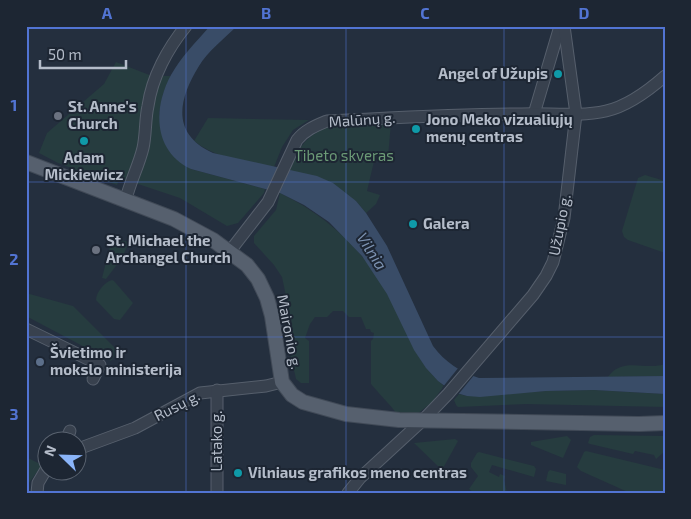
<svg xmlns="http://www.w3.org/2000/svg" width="691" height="519" viewBox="0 0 691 519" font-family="'Exo 2',sans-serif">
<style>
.green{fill:#263c3f}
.water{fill:#394c67}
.pier{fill:#242f3e}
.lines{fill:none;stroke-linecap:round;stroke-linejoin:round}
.minor-casing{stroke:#565f6c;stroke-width:13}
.major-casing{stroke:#414a57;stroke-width:16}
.minor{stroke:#38414e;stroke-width:11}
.major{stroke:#56606e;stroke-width:14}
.grid{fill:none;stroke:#5274d3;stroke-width:1;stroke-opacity:0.55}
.culture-dot{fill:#0f9aa8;stroke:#1d2633;stroke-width:2}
.worship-dot{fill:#6b7280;stroke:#1d2633;stroke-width:2}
.service-dot{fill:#5c6f8a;stroke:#1d2633;stroke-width:2}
.labels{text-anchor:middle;stroke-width:4;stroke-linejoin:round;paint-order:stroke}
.poi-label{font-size:15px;font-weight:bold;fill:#b4bcc9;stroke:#1d2633;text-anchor:start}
.street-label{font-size:15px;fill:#b4bcc9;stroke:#1d2633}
.park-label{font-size:15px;fill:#6b9a76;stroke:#1d2633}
.water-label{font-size:16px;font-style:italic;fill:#7c92b1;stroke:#1d2633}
.neatline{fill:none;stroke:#5274d3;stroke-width:2}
.grid-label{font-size:16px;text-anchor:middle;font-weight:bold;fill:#5274d3}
</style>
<rect width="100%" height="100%" fill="#242f3e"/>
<g class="green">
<polygon points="116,62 152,76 171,76 163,94 159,114 191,169 265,189 264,193 238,223 227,226 180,198 120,178 117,185 58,163 39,153 47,133 104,84"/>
<path d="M208 118 309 120 293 130 282 147 274 167C248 161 216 159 194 141Z"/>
<path d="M391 123 388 157H375L367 191 380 195 376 204 366 213 356 201 288 170C300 146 306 135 332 125Z"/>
<polygon points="645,175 665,181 665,253 628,240 624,237 622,231 638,178"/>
<path d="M280 193C327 216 363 249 388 295 405 327 415 362 444 386L432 402 416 415 397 414C389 403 379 394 371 384V341L373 339 374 333 371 332 370 329H366L361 317H349L343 311H333L327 317H315L310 324 305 338 309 341V383H301L296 379 286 336 292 325 282 277 274 265 254 243V236L276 210Z"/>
<polygon points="112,238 129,242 122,258 106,279 102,278"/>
<path d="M112 280 114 281 133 303 120 320 114 319 96 300C96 292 105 282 112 280Z"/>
<polygon points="26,293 73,306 118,351 111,361 26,316"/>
<path d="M665 364V376L608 377C622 356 646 371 665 364Z"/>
<polygon points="594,390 665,394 665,407 526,404 458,407 456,405 454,400 459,394 467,396 546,391"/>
<polygon points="594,435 665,436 665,451 656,459 654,455 635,451 633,454 590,444 588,443 590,437"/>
<polygon points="567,436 571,440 563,458 531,445 531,442"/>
<polygon points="455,439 458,441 442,470 414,443"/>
<polygon points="586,451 665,470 665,493 630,493 581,471 577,467 584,452"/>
<polygon points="479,452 534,466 536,469 534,477 492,465 489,472 499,477 500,474 505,476 504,480 507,493 474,493 469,489 478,476 471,467 471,463 477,453"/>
<polygon points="26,457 42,465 26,487"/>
<polygon points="550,470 566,474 566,485 546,481 548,472"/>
</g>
<path class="water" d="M210 26H237C225 38 207 52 199 66 178 100 171 134 213 153L317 176 333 183 356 201 366 213 387 246 433 346C445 362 460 372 479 378L665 376V394L594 390 546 391 480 397 467 396 453 392 438 381 426 368 414 350 387 294 362 256 329 222 304 205 280 193 191 169C153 151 153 108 171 75 181 57 196 42 210 26Z"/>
<polygon class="pier" points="459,367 475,374 457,396 442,388"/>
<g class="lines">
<defs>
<g id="minor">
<polyline points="534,114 560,26"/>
<path d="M126 199C130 182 139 165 143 148 146 135 145 119 148 106 152 77 168 48 186 26"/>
<path d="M230 251 268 202 297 140C305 130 315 126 327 121 392 118 457 114 522 114 549 113 579 117 606 111 628 106 648 91 665 76"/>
<polyline points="26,329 100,365 93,379"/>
<polyline points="65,442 70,431"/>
<polyline points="78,449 135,428 200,393 266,386 282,382"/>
<polyline points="37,493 38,483 48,466"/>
<polyline points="217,493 217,390"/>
<polyline points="348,493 360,478 423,420 448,394 533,295 546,276 553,262 564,218 576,114 564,26"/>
</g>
<polyline id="major" points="26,162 174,219 213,240 247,265 258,279 267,298 272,316 282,382 292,395 303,402 346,414 399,420 639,424 665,423"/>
</defs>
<use href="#minor" class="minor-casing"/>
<use href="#major" class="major-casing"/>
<use href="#minor" class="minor"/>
<use href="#major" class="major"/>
</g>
<path class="grid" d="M186 26V493M346 26V493M504 26V493M26 182H665M26 337H665"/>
<g class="culture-dot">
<circle cx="558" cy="74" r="5"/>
<circle cx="416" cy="129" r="5"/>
<circle cx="84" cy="141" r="5"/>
<circle cx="413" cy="224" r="5"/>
<circle cx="238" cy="473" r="5"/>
</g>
<g class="worship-dot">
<circle cx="58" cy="116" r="5"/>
<circle cx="96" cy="250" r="5"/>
</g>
<circle class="service-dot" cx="40" cy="362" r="5"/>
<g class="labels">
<g class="poi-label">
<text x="548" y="79" text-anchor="end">Angel of Užupis</text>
<text x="68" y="112">St. Anne's<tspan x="68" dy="17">Church</tspan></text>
<text x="426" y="125">Jono Meko vizualiųjų<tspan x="426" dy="17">menų centras</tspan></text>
<text x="84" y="163" text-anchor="middle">Adam<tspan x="84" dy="17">Mickiewicz</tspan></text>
<text x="423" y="229">Galera</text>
<text x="106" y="246">St. Michael the<tspan x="106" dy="17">Archangel Church</tspan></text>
<text x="50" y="358">Švietimo ir<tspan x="50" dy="17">mokslo ministerija</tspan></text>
<text x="248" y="478">Vilniaus grafikos meno centras</text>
</g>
<g class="street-label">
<text transform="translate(362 120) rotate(-4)" y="5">Malūnų g.</text>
<text transform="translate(560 225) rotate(-79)" y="5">Užupio g.</text>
<text transform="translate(289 332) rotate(79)" y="5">Maironio g.</text>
<text transform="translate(177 406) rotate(-27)" y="5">Rusų g.</text>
<text transform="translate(217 441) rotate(-90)" y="5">Latako g.</text>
</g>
<g class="park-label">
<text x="344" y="161">Tibeto skveras</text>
</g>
<g class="water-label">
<text transform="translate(372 251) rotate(57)" y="6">Vilnia</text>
</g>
</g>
<rect width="691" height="519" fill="none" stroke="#1d2633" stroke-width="55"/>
<g transform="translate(62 456) rotate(293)"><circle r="24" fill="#1d2633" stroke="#59626f"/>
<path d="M0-4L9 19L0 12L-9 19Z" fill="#8ab4f8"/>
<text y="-8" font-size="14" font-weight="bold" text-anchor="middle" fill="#b4bcc9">N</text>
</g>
<path d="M40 60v8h86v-8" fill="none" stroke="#b4bcc9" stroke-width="2.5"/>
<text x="48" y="60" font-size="15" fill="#b4bcc9" stroke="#1d2633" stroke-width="4" paint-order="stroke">50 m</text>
<rect x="28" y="28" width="636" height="464" class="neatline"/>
<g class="grid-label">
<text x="107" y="19">A</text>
<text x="266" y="19">B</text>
<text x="425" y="19">C</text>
<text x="584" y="19">D</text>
<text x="14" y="111">1</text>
<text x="14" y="265">2</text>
<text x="14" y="420">3</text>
</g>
</svg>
